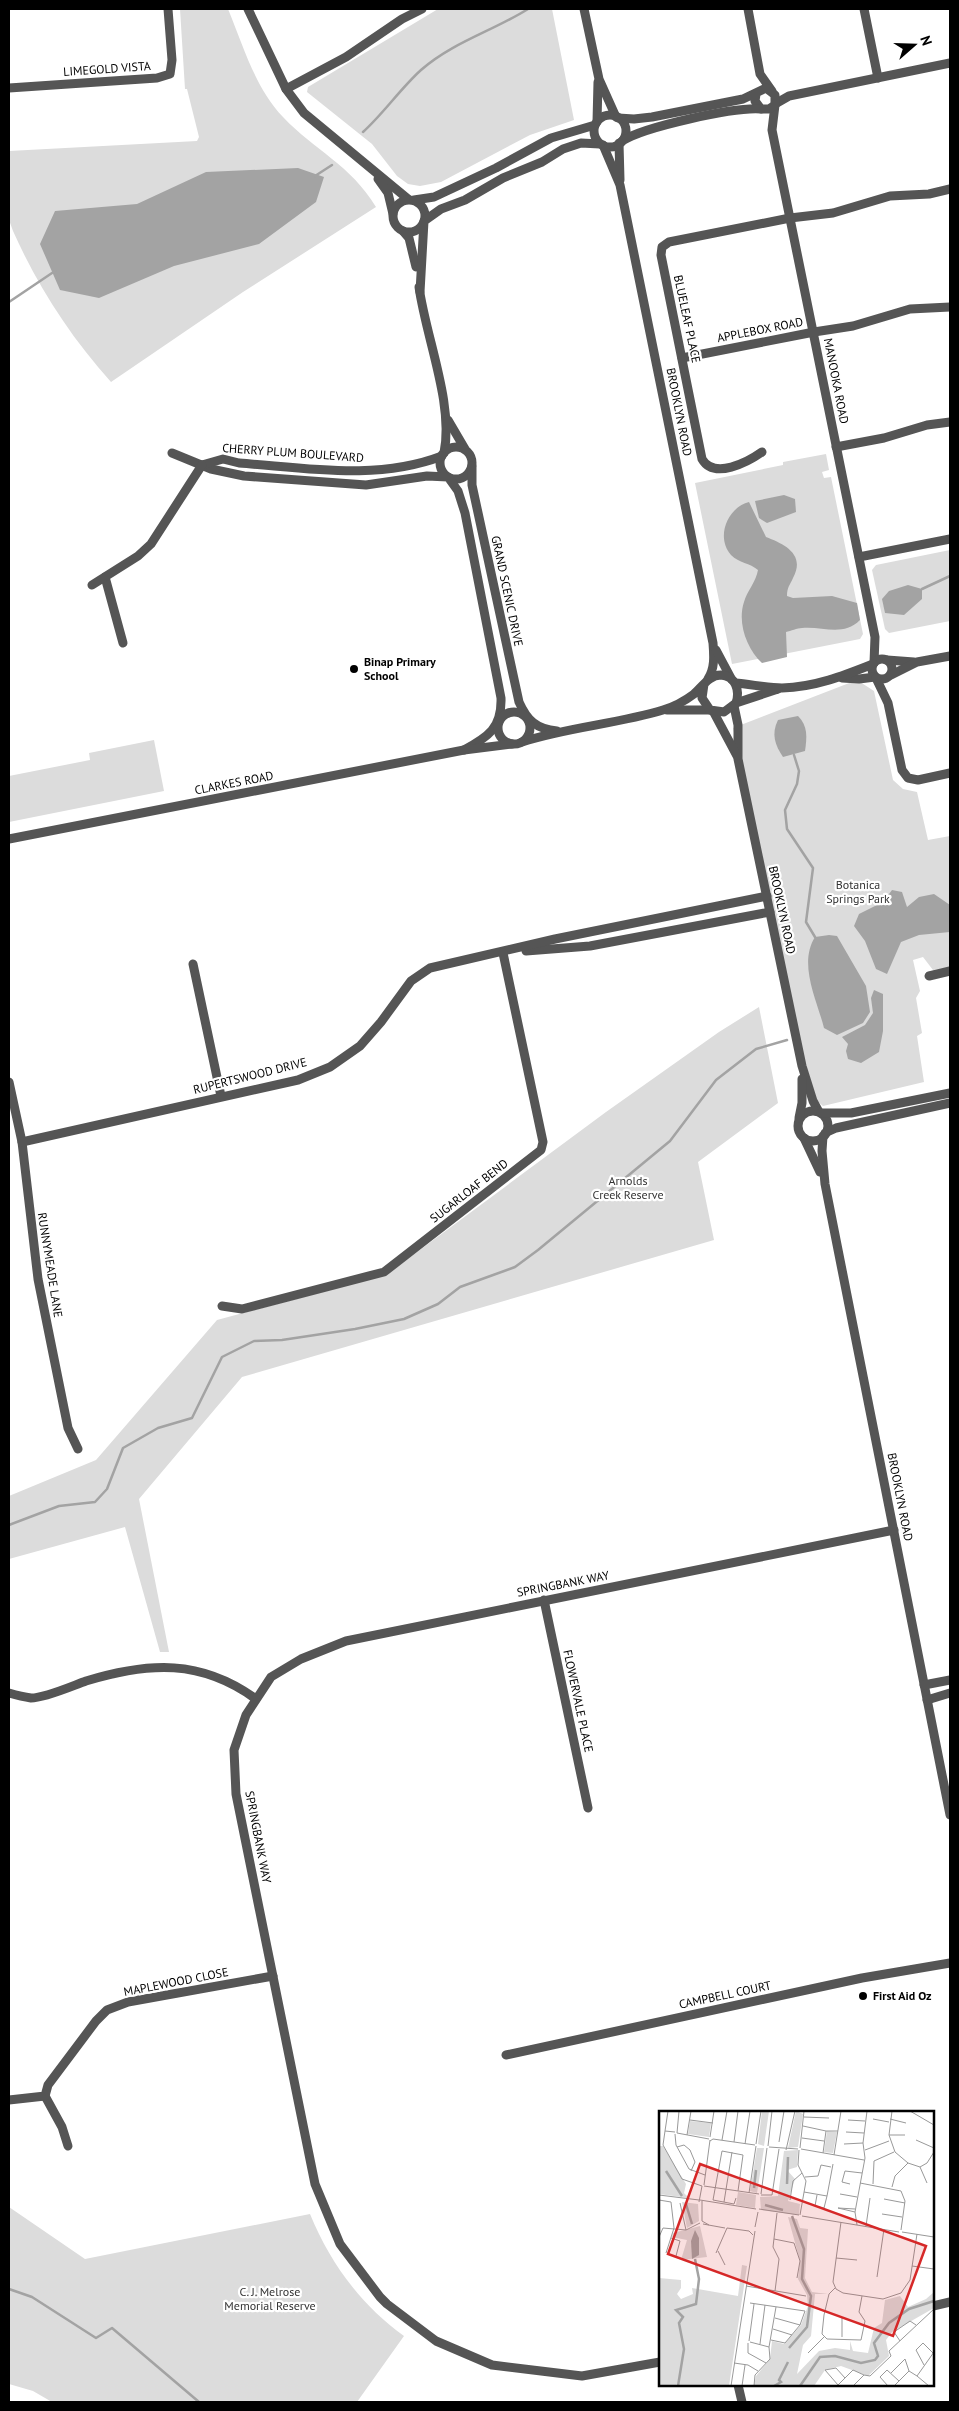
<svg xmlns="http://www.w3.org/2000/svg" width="959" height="2411" viewBox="0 0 959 2411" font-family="'PT Sans',sans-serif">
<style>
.green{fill:#dcdcdc}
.water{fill:#a3a3a3}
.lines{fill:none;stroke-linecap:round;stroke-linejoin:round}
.stream{stroke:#a3a3a3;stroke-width:2.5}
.minor{stroke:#555;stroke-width:9}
.poi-dot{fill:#000;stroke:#fff;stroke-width:2}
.labels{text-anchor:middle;stroke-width:4.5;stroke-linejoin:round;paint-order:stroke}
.street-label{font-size:12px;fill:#000;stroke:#fff}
.poi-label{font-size:12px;font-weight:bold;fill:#000;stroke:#fff;text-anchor:start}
.park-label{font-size:12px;fill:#333;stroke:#fff}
.inset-river{fill:none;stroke:#a3a3a3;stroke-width:2.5}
.inset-road{fill:none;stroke:#999;stroke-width:1}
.view{fill:#d62828;fill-opacity:0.15;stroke:#d62828;stroke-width:2.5}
.inset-edge{fill:none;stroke:#000;stroke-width:2.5}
</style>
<rect width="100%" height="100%" fill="#fff"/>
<g class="green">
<path d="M180 9H228C243 45 255 88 283 117 315 151 350 164 376 207L243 292 111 382C70 336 38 287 13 231L9 220V151L197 141 199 137 187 89H185Z"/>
<polygon points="438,9 552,9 574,120 530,135 441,182 420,186 408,184 397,176 372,144 307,92 308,87"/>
<polygon points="826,454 829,470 822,472 824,478 831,477 863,634 860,639 732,664 695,483 783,465 783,462"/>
<polygon points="950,550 950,621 889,633 885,629 872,570 876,565"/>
<polygon points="857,680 874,691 893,780 903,789 917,792 928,840 950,836 950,967 933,970 923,957 913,960 920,991 916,998 922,1033 917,1036 924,1082 823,1106 811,1096 733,728"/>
<polygon points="154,740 164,791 9,822 9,776 90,760 89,753"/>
<polygon points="759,1007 778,1103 698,1162 714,1240 242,1377 139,1499 169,1652 160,1652 125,1527 9,1559 9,1496 96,1460 217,1320 386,1275 606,1112 719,1032"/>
<path d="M9 2207 85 2259 310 2214C330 2263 361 2305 404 2336L357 2402H52L33 2391 9 2384Z"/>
</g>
<g class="water">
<polygon points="298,168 324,177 316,202 259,244 174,266 99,298 60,290 40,244 55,211 137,204 206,172"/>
<polygon points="784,495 795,499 796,512 767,523 759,518 755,501"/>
<path d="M749 502 766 537C784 544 806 554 793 578 790 585 787 587 787 596L793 598 832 596 857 603 860 620C843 637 823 626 802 628 797 628 791 631 786 632L787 657 762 663C747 649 737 623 744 602 747 591 756 582 758 570 750 563 739 563 731 555 715 537 728 507 749 502Z"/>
<polygon points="908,585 922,589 922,599 904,615 885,613 882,599 889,591"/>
<path d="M798 716C808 726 807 737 805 751L783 757C775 745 771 734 778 720Z"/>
<polygon points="892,890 902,892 907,907 919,897 934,894 950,905 950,932 919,935 901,942 887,974 876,969 865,941 854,926 859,914 883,902"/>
<path d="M829 935 837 936 866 986 870 1012 863 1023 837 1035 824 1028C817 1000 798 964 815 937Z"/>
<polygon points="874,990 883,994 883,1031 879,1052 861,1063 848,1059 846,1051 848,1044 842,1037 865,1025 873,1013 871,998"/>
</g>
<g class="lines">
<g class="stream">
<path d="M363 132C384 113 400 89 421 70 453 42 493 31 528 9"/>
<polyline points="315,176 332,165"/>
<polyline points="9,302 55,271"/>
<polyline points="922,589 950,576"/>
<polyline points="794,755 799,771 797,784 785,810 787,829 813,868 806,922 815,937"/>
<polyline points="9,1525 59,1506 95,1502 107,1489 123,1448 158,1428 192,1418 222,1357 254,1341 282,1340 355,1329 404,1319 438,1304 460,1287 515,1267 538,1250 670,1141 716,1080 756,1049 787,1040"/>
<polyline points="9,2289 32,2297 96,2338 112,2328 199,2402"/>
</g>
<g class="minor">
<polyline points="248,9 286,89 304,113 408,199"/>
<polyline points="584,9 599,79 616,117"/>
<polyline points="748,9 760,74 772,91"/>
<polyline points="864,9 878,78"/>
<polyline points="9,88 157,78 170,74 172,60 168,9"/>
<polyline points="286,89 346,57 402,19 422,9"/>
<polyline points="775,104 789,96 950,63"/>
<polyline points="775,105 772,130 875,637 874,663"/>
<circle cx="610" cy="131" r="16"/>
<polyline points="618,118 634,119 652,117 743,99 766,88 775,95 775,105 769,109 761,109 755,101 756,94"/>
<polyline points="597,122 598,82"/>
<path d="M622 141C644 127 733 107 761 109"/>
<polyline points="619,143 620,180"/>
<path d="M603 145 620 185 713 643C714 656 715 668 708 679"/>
<polyline points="378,179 388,193 393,214"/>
<circle cx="409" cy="216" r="16"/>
<polyline points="414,200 434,197 496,168 551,138 595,125"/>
<polyline points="403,231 409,238 416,267"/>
<path d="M419 287C426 338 454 404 444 453"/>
<polyline points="420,292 424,221 441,209 465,200 503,178 542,162 563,149 581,143 600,144"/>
<polyline points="682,358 814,332 853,326 910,309 950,307"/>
<polyline points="448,420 465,449"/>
<circle cx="456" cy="463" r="16"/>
<polyline points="836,447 884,438 927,425 950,422"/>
<path d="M762 452C748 462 714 480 702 459L661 255 662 247 669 242 790 218 833 213 890 196 929 194 950 189"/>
<path d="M172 453 211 469 244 476 366 485 427 476 448 477 458 491 465 513 501 698C502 728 488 737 464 750"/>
<path d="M202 465 223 459 239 463C307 468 377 481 442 456"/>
<path d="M472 466V485L519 702C527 720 536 729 557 731"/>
<polyline points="859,557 950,539"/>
<polyline points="105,577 123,643"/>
<polyline points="92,585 138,556 151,544 202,465"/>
<polyline points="716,650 732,680"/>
<circle cx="882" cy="669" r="10"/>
<polyline points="887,660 914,662"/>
<polyline points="891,675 917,662 950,656"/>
<polyline points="842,678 859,679 875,677"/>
<polyline points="876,678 888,703 902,770 908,778 918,780 950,773"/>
<path d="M735 683C750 684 767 688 782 688 815 687 843 676 873 664"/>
<polyline points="736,703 778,689"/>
<polyline points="734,706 738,725 738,759 802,1066 813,1101 819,1112"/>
<polyline points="667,710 710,710"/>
<polyline points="713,711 737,756"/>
<circle cx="514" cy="728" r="16"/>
<path d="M522 742C568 727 617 724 663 710 673 707 686 700 694 694 702 687 709 675 721 675 736 676 740 691 736 703L724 712 710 710 702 698 704 684"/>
<polyline points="9,839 464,750 512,744"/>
<polyline points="526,951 590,946 770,912"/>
<polyline points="193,964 221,1096"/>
<polyline points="929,976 950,971"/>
<polyline points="9,1082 22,1142 38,1279 68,1428 78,1449"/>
<circle cx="813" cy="1126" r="15"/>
<polyline points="821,1113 851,1113 950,1093"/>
<polyline points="799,1118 802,1103 802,1079"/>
<polyline points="825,1133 836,1128 950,1103"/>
<polyline points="823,1136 822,1151 825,1184 950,1815"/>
<polyline points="804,1138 820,1172"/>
<polyline points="22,1142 298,1080 330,1067 360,1046 381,1022 411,981 430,968 555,939 767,896"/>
<polyline points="222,1306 242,1309 384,1272 541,1150 543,1142 503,953"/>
<polyline points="544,1600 588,1808"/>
<polyline points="924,1685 950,1680"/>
<path d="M9 1693C16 1695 24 1697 31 1698 45 1698 72 1686 86 1681 149 1662 201 1659 256 1699"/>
<polyline points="927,1700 950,1693"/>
<polyline points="506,2055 862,1978 950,1963"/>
<polyline points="45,2096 62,2127 68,2146"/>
<polyline points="9,2100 45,2096 48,2085 96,2021 107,2010 128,2002 273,1976"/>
<polyline points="933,2306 950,2302"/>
<polyline points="660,2362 582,2376 492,2365 436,2341 387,2304 380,2297 340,2244 315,2184 236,1794 234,1750 246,1715 271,1677 301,1659 346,1641 894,1530"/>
<polyline points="738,2385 742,2402"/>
</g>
</g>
<g class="poi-dot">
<circle cx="354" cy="669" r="5"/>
<circle cx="863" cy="1996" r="5"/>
</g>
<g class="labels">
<g class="street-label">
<text transform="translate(107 69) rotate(-4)" y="4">LIMEGOLD VISTA</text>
<text transform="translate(687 319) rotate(78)" y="4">BLUELEAF PLACE</text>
<text transform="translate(760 330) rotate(-11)" y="4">APPLEBOX ROAD</text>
<text transform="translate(836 381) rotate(79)" y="4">MANOOKA ROAD</text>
<text transform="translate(679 412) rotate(79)" y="4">BROOKLYN ROAD</text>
<text transform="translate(293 453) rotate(4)" y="4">CHERRY PLUM BOULEVARD</text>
<text transform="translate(507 591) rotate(78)" y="4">GRAND SCENIC DRIVE</text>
<text transform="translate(234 783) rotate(-11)" y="4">CLARKES ROAD</text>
<text transform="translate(782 910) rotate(78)" y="4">BROOKLYN ROAD</text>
<text transform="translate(250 1076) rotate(-14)" y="4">RUPERTSWOOD DRIVE</text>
<text transform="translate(469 1191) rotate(-38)" y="4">SUGARLOAF BEND</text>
<text transform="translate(50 1265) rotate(81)" y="4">RUNNYMEADE LANE</text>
<text transform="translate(900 1497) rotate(79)" y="4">BROOKLYN ROAD</text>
<text transform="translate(563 1584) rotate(-11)" y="4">SPRINGBANK WAY</text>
<text transform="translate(578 1701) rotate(78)" y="4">FLOWERVALE PLACE</text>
<text transform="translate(258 1837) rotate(79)" y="4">SPRINGBANK WAY</text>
<text transform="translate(176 1982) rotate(-11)" y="4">MAPLEWOOD CLOSE</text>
<text transform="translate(725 1995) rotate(-12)" y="4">CAMPBELL COURT</text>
</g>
<g class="poi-label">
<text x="364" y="666">Binap Primary<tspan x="364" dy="14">School</tspan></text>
<text x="873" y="2000">First Aid Oz</text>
</g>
<g class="park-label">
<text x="858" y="889">Botanica<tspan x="858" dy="14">Springs Park</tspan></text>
<text x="628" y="1185">Arnolds<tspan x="628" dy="14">Creek Reserve</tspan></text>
<text x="270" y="2296">C. J. Melrose<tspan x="270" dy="14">Memorial Reserve</tspan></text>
</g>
</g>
<g transform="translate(659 2111)">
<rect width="275" height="275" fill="#fff"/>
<path d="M103 0H110L105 35 99 33ZM137 0 144 3 139 36 129 37ZM31 10 52 12 50 26 29 23ZM168 20 178 21 174 42 165 41ZM0 35H4L27 73 25 82 30 87 0 83ZM98 37H105L98 82 91 80ZM139 39 138 56 128 59 136 68 129 90 141 93 140 104 102 99 101 86 119 85 125 40ZM79 81 97 84 96 97 77 94ZM23 91 39 93 40 110 28 117ZM129 106 138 108 141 117 149 118 146 167 153 181 169 183H156L152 225 144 234 138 263 160 240 176 237 191 239V230L194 240 209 242 215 217 223 212 226 189 241 185 249 196 267 188 275 181V197L233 221 227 229 230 245 209 265 182 255 166 259 155 275H95L97 265 111 248 113 230 125 233 142 214 149 195 148 184 139 168 141 150ZM41 115 48 146 22 149 28 129 13 126 14 122ZM83 154 88 155 70 275H19L20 269 17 275H0V167L22 169V177L18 183 22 188 34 183 33 177 79 185Z" fill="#dcdcdc"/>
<path d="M36 119 40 127V144L33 148 32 130Z" fill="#a3a3a3"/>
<path class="inset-river" d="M7 60 23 85M128 73 129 46M95 77 97 59M27 93 33 113M106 94 124 99M130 237 148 216 152 185 143 168 145 138 133 105M19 275 25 238 20 212 24 206 17 199 37 193 40 168 36 148M115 275 122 271 120 269 129 251M141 275 161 246 176 245 202 252 216 249 219 245 215 232 230 212 250 198 275 190"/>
<path class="inset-road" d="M9 0 6 20 16 21M20 0 18 22 50 28M233 0 230 24 236 41 249 52 261 56 268 52 275 41M251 0 275 14M145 6 170 7M214 8 230 11M231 8 247 12M31 9 54 12M189 9 206 10M144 15 167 20M6 20 4 34 23 68 43 75M187 21 205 22M16 23 17 34 30 58 46 64M28 24 32 0M230 24H246M51 26 55 0M143 27 165 30M63 29 68 0M257 29 275 37M51 30 54 28 96 34M75 31 79 0M120 31 125 0M86 33 91 0M97 33 102 0M185 33 204 32M109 35 113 0M18 36 25 34 31 39 36 51 32 60M110 36 139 38M141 37 145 0M142 38 205 49M127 39 136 0M140 39 139 54 147 70 141 104M206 39 230 30M164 42 167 20H179M175 44 182 0M261 56 268 72M146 66 159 65 162 54 172 56M201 72 242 80 246 90 242 119M191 73 183 71 186 60 203 62M214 73 215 50 235 41M45 74 51 29M45 75 100 83M233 76 236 65 249 52M145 81 168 85 174 53M90 82 97 35M102 83 108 37M181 83 198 86M0 84 40 89M102 84H113L120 38M158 84 156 95 165 97 168 85M77 87 75 93 54 89 63 40 84 44 79 80M225 88 246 92M0 89 12 91 15 117 7 142M41 89 97 98M131 89 134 70 143 62M43 90V110L50 114M40 91 43 75M65 91 73 41M21 92 27 119M100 98 140 104M196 101 179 97 196 98M223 103 243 106M143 105 240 121M182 111 174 171 177 178 184 182 224 188 242 182 251 169 258 123M44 113 66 117M198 114 196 101 206 47 204 32 208 0M207 115 211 87M96 116 99 101M243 121 275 126M0 126 4 117 27 119 41 112M12 127 21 130 17 145M115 128 135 132 141 150 138 167M59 140 66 154M57 142 68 117 90 120 94 124M177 147 198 149M253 155 275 158M218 166 225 118M87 175 147 185M176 177 170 183 165 204 163 223 168 228 202 229 206 210 200 201 203 185M116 180 120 148 114 136 118 102M91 192 146 200 141 214 126 232 112 229M116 207 141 214M114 218 133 224M183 226V206M90 230 95 193M241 230 235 221 251 210 257 214M91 231 110 236M89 232V242L107 252M101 233 106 194M149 242 165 226M75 252 89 254 99 260M265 254 257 239 264 232 274 242M232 262 246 248 250 260M258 265 270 275M179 274 166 259 177 257 186 267M179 274 194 259 205 264M72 275 96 120M83 275 86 254M95 275 96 264 111 248 110 236 117 196M194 275 205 264 211 265 232 245 230 240 275 198M229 275 221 266 228 259 240 270M235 275 250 260 258 265 275 241"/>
<path class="view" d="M41 53 267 135 234 225 9 143Z"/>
<rect width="275" height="275" class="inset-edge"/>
</g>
<rect width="959" height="2411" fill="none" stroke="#000000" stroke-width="20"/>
<g transform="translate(914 45) rotate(70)" stroke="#ffffff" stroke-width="4" paint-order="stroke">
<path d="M0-4L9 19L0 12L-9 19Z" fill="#000000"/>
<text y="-8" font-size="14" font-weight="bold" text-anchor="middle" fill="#000000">N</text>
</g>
</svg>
